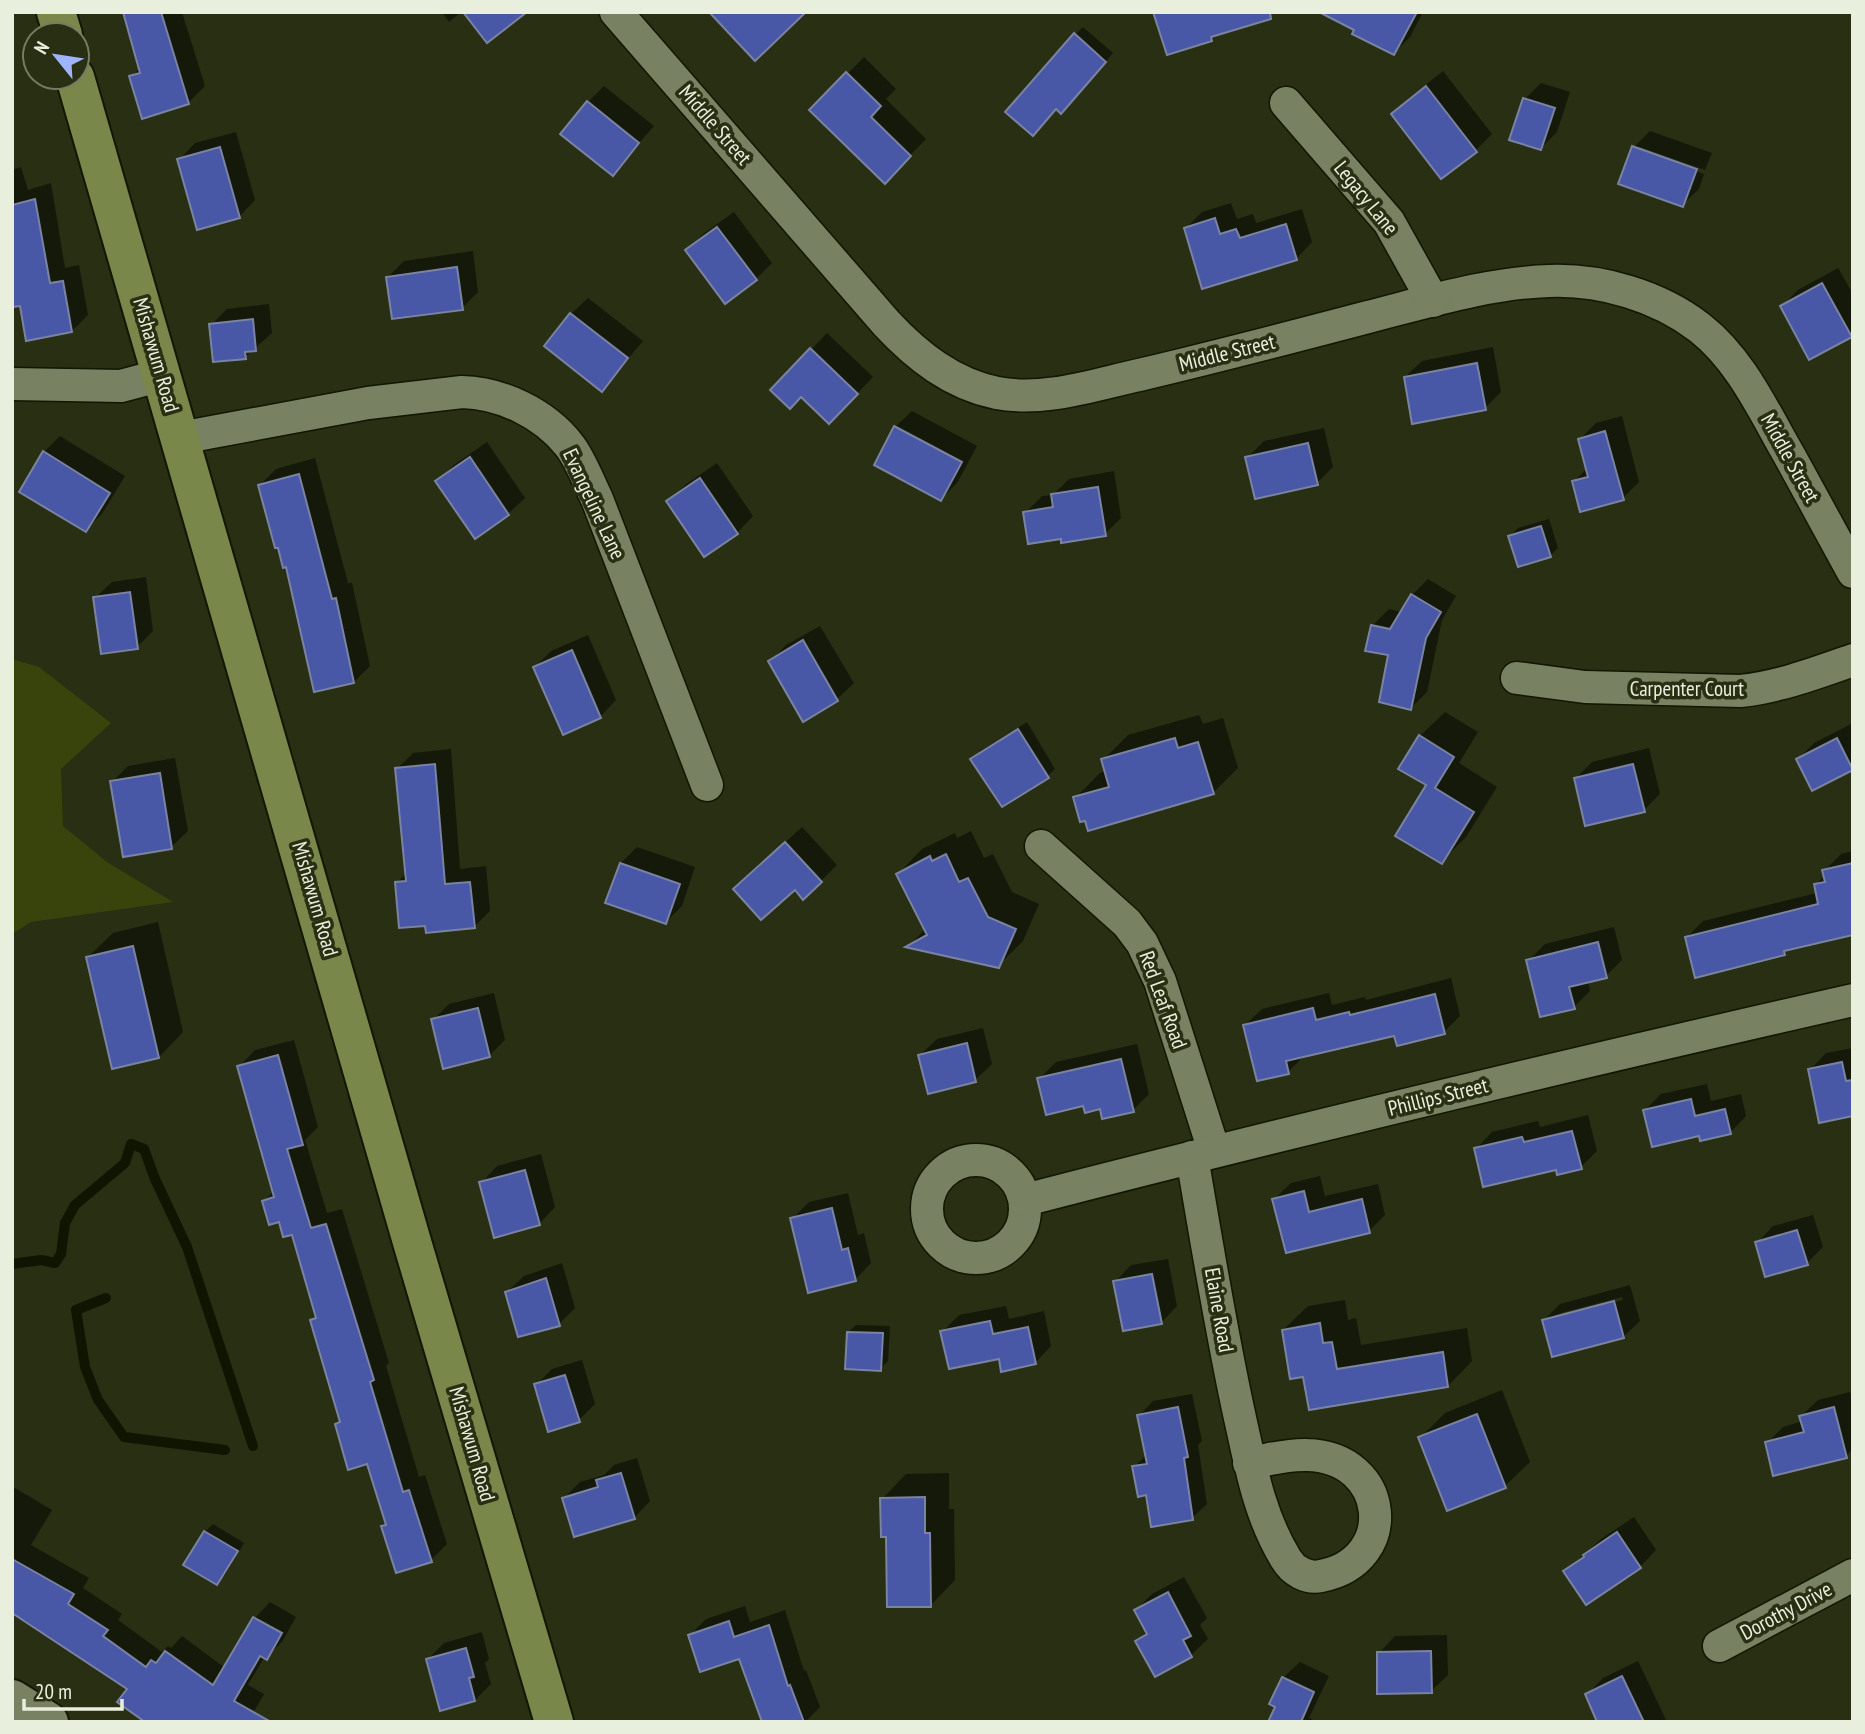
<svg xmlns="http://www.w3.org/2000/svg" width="1865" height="1734" viewBox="0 0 1865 1734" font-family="'PT Sans Narrow',sans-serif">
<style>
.green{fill:#38440c}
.shadow{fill:#0007;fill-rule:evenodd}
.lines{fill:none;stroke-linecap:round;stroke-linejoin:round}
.stream{stroke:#0f1500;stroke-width:10}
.building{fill:#4857a6;stroke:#7a83a2;stroke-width:2}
.minor-casing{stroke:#111700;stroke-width:35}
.tertiary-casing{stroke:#111700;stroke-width:42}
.secondary-casing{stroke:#111700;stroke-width:42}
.minor{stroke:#788161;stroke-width:32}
.tertiary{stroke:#788161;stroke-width:38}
.secondary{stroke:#7a874b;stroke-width:38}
.labels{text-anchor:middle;stroke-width:7;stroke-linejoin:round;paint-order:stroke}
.street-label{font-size:21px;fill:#e9efdd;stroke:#282f12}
</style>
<rect width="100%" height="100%" fill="#282f12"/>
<polygon class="green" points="12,659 39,667 111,723 61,769 63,826 107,862 173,902 31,922 12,934"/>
<g class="shadow">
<polygon points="125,12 182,12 205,86 189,102 144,117 131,77 140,68"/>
<polygon points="442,12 461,12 449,22"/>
<polygon points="1324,12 1423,12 1410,37 1394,53"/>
<polygon points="1083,27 1113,53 1069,104 1075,35"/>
<polygon points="864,57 896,89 886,99 926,139 885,181 812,110"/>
<polygon points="1443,71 1492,134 1476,150 1441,177 1393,114 1409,98"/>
<polygon points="1541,83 1570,92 1557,132 1541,148 1525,99"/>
<polygon points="604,86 654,126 612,174 588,102"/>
<polygon points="1650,131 1712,153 1705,170 1640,147 1640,151 1704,174 1699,189 1682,205 1634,147"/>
<polygon points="236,132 255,200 239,217 179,160 195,143"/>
<polygon points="21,167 28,190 51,183 65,268 79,265 88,315 72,331 22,303 12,305 12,170"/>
<polygon points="1231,203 1237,219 1253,214 1256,223 1302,209 1312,242 1296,259 1186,228 1202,212"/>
<polygon points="734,212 772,263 756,279 687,250 703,234"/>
<polygon points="473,251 478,292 462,308 388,277 404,261"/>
<polygon points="1838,268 1853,294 1853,333 1850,336 1782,306 1798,290"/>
<polygon points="588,298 643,341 602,389 571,314"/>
<polygon points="269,304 272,333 245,357 211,325 227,309"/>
<polygon points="827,333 873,377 845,406 801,395 811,350"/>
<polygon points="1493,347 1501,392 1485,408 1405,377 1422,361"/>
<polygon points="912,411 977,446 957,483 941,499 895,427"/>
<polygon points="1622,416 1639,482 1623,498 1574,481 1588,468 1580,439 1596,423"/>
<polygon points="1324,428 1333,467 1317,483 1247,458 1264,441"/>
<polygon points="60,436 125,476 102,514 85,530 44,452"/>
<polygon points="487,442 525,498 508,514 475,536 437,481 454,465"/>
<polygon points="315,458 348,583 352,583 370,666 354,682 260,485 276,469"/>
<polygon points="717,463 753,516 737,533 705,555 669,501 685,485"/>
<polygon points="1114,471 1121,518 1105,534 1062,537 1025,513 1042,496 1053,495 1069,479"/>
<polygon points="1549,519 1558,548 1550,556 1510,536 1518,528"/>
<polygon points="146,577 153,631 137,647 95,598 112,582"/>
<polygon points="1428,579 1456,596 1442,620 1427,692 1411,708 1390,654 1373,625 1389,609 1402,612 1412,595"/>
<polygon points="820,626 854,683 837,699 804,719 770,662 786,645"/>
<polygon points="588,635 616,700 600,717 535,667 551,651"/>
<polygon points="1445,712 1478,732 1459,763 1497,787 1466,837 1441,862 1420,736"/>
<polygon points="1199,715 1203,724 1223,718 1238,768 1213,793 1086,818 1075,798 1100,773 1106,771 1103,760 1128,735"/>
<polygon points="1027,722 1055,769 1048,776 972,759 980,751"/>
<polygon points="1853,723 1853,768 1813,789 1798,759 1814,743"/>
<polygon points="1649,748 1660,794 1644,810 1575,779 1592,762"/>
<polygon points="451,749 460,869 486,866 490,911 474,927 426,924 397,883 407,872 397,769 413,753"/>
<polygon points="175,758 188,831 171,847 112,782 128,766"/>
<polygon points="802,827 837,865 821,881 795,888 752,873"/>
<polygon points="971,831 984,858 993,854 1012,892 1039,904 1023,941 998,966 909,946 925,929 898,874 922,849 955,833 957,838"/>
<polygon points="637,847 695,867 682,906 666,922 621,863"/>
<polygon points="1853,851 1853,933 1789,948 1784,954 1687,937 1703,921 1817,893 1816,885 1825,875 1824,871 1841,854"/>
<polygon points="158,922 183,1032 159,1057 88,957 113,933"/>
<polygon points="1614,927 1622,960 1606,976 1588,980 1590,991 1574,1007 1528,961 1545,944"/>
<polygon points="1451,978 1460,1016 1444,1032 1396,1034 1305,1055 1288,1072 1245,1025 1262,1009 1329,993 1332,1005 1365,997 1366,1000"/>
<polygon points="494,993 505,1040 489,1056 433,1020 449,1004"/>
<polygon points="983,1028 992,1064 975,1080 920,1055 937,1039"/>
<polygon points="294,1040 318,1127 305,1140 327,1213 342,1209 389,1363 386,1366 419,1477 425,1475 447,1544 431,1560 383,1527 387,1523 368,1462 337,1424 341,1419 312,1320 317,1315 293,1233 264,1201 274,1191 239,1067 255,1050"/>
<polygon points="1137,1044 1149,1094 1133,1110 1085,1103 1039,1079 1056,1062"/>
<polygon points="1853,1048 1853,1114 1810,1070 1826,1053"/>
<polygon points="1707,1084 1711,1101 1741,1094 1746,1116 1730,1133 1700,1134 1645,1110 1661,1094"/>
<polygon points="1588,1115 1597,1151 1581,1167 1557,1168 1476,1149 1492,1132 1538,1121 1540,1127"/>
<polygon points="541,1154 555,1207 539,1224 481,1183 497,1166"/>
<polygon points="1320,1176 1325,1196 1378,1184 1385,1215 1369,1231 1287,1251 1274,1199 1291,1183"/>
<polygon points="848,1193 858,1235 864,1233 871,1263 855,1280 792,1219 809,1202"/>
<polygon points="1813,1215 1823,1247 1807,1263 1757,1243 1773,1226"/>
<polygon points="1168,1259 1177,1306 1161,1323 1115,1282 1131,1265"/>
<polygon points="562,1263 575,1308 559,1324 507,1292 524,1276"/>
<path d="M1630 1285 1640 1321 1623 1337 1544 1320 1560 1304ZM1622 1297 1623 1300 1561 1317V1313Z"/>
<polygon points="1345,1300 1348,1320 1356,1318 1361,1345 1467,1328 1472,1361 1448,1386 1305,1375 1283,1330 1308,1306"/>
<polygon points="1006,1306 1009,1319 1044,1311 1051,1346 1035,1363 1000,1357 942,1332 959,1315"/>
<polygon points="856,1325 890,1326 888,1361 880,1369 848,1332"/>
<polygon points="582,1360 595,1404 579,1420 536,1385 552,1369"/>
<polygon points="1502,1390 1530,1462 1505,1486 1420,1438 1445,1413"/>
<polygon points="1850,1392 1853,1403 1853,1449 1846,1456 1767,1443 1783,1427 1803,1421 1801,1416 1818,1400"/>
<polygon points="1192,1394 1202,1441 1198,1445 1207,1504 1192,1518 1147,1493 1134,1467 1147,1454 1139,1416 1153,1401"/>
<polygon points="637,1458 650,1501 634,1518 564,1498 580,1482 604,1475 614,1465"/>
<polygon points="949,1473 949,1509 954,1509 955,1580 931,1605 887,1535 882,1499 906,1474"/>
<polygon points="15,1488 52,1510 31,1545 89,1578 83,1588 122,1614 118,1620 162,1652 168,1646 171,1648 182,1636 225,1668 255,1618 270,1602 296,1617 282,1642 266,1657 265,1656 248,1685 264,1694 248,1722 129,1688 12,1610 12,1490"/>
<polygon points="1634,1517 1656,1550 1640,1567 1566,1571 1601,1539"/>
<polygon points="213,1524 244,1543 225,1575 217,1583 205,1532"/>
<polygon points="1184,1577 1207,1618 1200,1625 1208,1639 1191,1655 1156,1675 1137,1641 1147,1631 1136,1610 1152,1594"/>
<polygon points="745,1606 750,1622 785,1610 804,1671 806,1670 820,1707 805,1722 764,1722 740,1657 690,1635 706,1619"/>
<polygon points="482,1632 489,1659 485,1663 491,1684 475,1700 428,1659 444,1643"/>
<polygon points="1447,1635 1448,1675 1431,1691 1379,1653 1395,1636"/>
<polygon points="1638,1661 1667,1722 1599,1722 1587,1695 1603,1678"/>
<polygon points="1300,1662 1329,1676 1309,1718 1317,1722 1270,1722 1278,1706 1283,1678"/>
</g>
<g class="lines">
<g class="stream">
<polyline points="12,1264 41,1260 55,1263 61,1254 65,1223 75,1205 125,1163 131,1144 144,1149 155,1179 187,1247 253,1446"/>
<polyline points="106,1298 76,1310 85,1367 98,1400 124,1437 225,1450"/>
</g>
</g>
<g class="building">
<polygon points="123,12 161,12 189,104 142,119 129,76 140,73"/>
<polygon points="463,12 527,12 487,43"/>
<polygon points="709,12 806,12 755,61"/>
<polygon points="1153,12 1270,12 1271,19 1211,37 1212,41 1167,55"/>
<polygon points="1319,12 1417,12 1394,55 1352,34 1354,30"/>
<polygon points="1074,33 1106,62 1061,114 1056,109 1033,136 1005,112"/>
<polygon points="846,72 881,106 871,117 911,156 885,184 809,110"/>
<polygon points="1426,86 1477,152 1441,179 1391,114"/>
<polygon points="1523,98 1555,108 1541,150 1509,140"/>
<polygon points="587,101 639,143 613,176 560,134"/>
<polygon points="1632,146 1697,169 1683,207 1618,184"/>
<polygon points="220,147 240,218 197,230 177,159"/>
<polygon points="35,199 50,283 63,281 72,332 26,341 20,306 12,307 12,205"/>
<polygon points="1215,218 1220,234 1236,229 1240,238 1286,224 1297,260 1202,289 1184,228"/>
<polygon points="717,227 757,280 725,304 685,250"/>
<polygon points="457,267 463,310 392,319 386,277"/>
<polygon points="1822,283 1852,337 1809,360 1780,306"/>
<polygon points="570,313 628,358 602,392 544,346"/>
<polygon points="253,319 256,351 245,352 246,359 213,362 209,324"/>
<polygon points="810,348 858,394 829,424 801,397 790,409 770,390"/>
<polygon points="1477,363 1486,410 1412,424 1404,377"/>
<polygon points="894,426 962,462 941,501 874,465"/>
<polygon points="1605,431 1624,500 1580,512 1572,481 1588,477 1578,439"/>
<polygon points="1308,443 1318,485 1255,499 1245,457"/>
<polygon points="43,451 110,493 86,532 19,492"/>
<polygon points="470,457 509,515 475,539 435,481"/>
<polygon points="299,474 332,599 336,598 354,683 314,692 286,567 283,568 278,548 275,548 258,485"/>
<polygon points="700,478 738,534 704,557 666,501"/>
<polygon points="1098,487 1106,536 1061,543 1061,539 1028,544 1023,512 1053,507 1051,494"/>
<polygon points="1541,526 1551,557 1518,567 1508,536"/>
<polygon points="130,592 138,649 101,654 93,597"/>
<polygon points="1411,594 1441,612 1426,638 1411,710 1379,702 1388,655 1365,651 1371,625 1390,629"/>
<polygon points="803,640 838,701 803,722 768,661"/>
<polygon points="572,650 601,718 563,735 533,667"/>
<polygon points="1018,729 1049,778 1002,807 970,759"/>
<polygon points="1419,735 1454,757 1435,788 1474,812 1442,864 1395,836 1426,785 1398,769"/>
<polygon points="1175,738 1178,748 1198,742 1214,794 1088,831 1085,821 1080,822 1073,797 1109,787 1101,759"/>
<polygon points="1837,738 1853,770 1812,791 1796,759"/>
<polygon points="435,764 445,884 470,882 475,928 426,933 425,926 399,928 395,882 406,881 395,768"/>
<polygon points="1633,764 1645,812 1585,826 1574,778"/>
<polygon points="160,773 172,849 123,857 110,781"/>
<polygon points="785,842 822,882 803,900 795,890 761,920 733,889"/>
<polygon points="946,854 959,882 968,878 988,917 1016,929 999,968 905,947 927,935 896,874 930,856 932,861"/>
<polygon points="620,863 680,884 666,924 605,903"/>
<polygon points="1853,863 1853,935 1784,951 1785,955 1695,978 1685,937 1818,904 1814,884 1825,882 1822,870"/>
<polygon points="1598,942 1607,978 1569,987 1575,1009 1540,1017 1526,960"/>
<polygon points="133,946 159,1058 112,1069 86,957"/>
<polygon points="1435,994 1445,1034 1397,1046 1394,1036 1286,1061 1289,1074 1257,1081 1243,1025 1313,1008 1316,1020 1349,1012 1350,1015"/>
<polygon points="478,1008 490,1057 443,1069 431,1019"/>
<polygon points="967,1043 976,1082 928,1094 918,1055"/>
<polygon points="278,1055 303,1145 287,1149 311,1228 326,1224 374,1380 370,1382 403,1492 409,1490 432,1562 396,1573 381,1526 386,1525 367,1464 348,1470 335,1424 340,1422 310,1320 316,1318 292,1235 283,1237 279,1222 269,1225 262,1201 274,1197 237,1066"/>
<polygon points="1121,1059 1134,1112 1102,1119 1100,1109 1085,1113 1083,1106 1046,1115 1037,1078"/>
<polygon points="1842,1062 1846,1081 1853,1080 1853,1116 1819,1123 1808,1069"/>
<polygon points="1691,1099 1695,1116 1725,1109 1731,1134 1700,1141 1699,1136 1652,1147 1643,1110"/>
<polygon points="1572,1131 1582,1169 1557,1175 1556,1170 1483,1187 1474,1148 1522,1137 1524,1142"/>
<polygon points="525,1170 540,1225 494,1238 479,1182"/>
<polygon points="1304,1191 1309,1212 1362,1199 1370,1233 1286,1253 1272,1199"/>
<polygon points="832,1208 842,1250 848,1248 856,1281 808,1293 790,1218"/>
<polygon points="1797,1230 1808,1265 1765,1277 1755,1242"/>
<polygon points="1152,1274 1162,1324 1123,1331 1113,1281"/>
<polygon points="546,1278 560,1326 518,1337 505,1292"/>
<polygon points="1614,1301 1624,1338 1552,1357 1542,1320"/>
<polygon points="990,1321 993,1334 1028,1327 1036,1364 1001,1372 999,1359 949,1369 940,1331"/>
<polygon points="1320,1323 1323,1343 1332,1342 1337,1369 1443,1352 1448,1387 1309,1410 1303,1377 1290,1379 1282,1330"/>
<polygon points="847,1332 883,1333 881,1371 845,1369"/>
<polygon points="565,1375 580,1422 548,1432 534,1384"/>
<polygon points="1178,1407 1188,1457 1184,1458 1193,1520 1151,1527 1146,1495 1138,1497 1132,1466 1147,1464 1137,1415"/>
<polygon points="1834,1407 1847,1458 1773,1476 1765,1442 1804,1432 1799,1416"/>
<polygon points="1477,1414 1506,1488 1447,1511 1418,1437"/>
<polygon points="621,1473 635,1519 574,1537 562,1498 598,1487 596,1480"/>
<polygon points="925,1497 925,1533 930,1533 931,1607 887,1607 886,1537 881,1537 880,1498"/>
<polygon points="204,1531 238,1551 217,1585 183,1565"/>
<polygon points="1617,1532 1641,1568 1586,1605 1563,1571 1584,1557 1583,1555"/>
<polygon points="12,1559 74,1594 68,1604 108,1630 103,1636 146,1667 151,1660 156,1663 165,1651 213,1685 253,1617 282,1633 267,1660 260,1656 234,1701 271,1722 145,1722 117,1702 127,1689 12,1613"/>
<polygon points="1168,1592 1191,1636 1183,1640 1192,1657 1155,1677 1135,1641 1147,1634 1134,1610"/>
<polygon points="729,1621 734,1637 769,1625 788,1686 790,1685 804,1722 762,1722 739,1659 700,1672 688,1635"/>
<polygon points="466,1648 474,1677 469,1678 475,1701 440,1711 426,1659"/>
<polygon points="1431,1651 1432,1693 1377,1694 1377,1652"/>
<polygon points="1622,1676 1644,1722 1597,1722 1585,1694"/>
<polygon points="1282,1677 1314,1692 1301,1722 1268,1722 1275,1707 1269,1704"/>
</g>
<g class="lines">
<defs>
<g id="minor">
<path d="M616 12 887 324C917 356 952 384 997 393 1044 402 1093 385 1139 375 1216 357 1292 337 1368 317 1427 302 1488 283 1549 281 1601 279 1659 296 1700 328 1741 360 1764 412 1789 455 1810 494 1832 533 1853 572"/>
<polyline points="1286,103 1389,222 1433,301"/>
<polyline points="12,384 121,386 162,375"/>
<path d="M180 438 368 403 462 392C501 393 544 413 569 445 581 460 588 481 597 499L707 785"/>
<path d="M1517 678 1585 687 1740 691C1779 687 1816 673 1853 660"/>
<polyline points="1041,846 1127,923 1142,943 1160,981 1214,1151"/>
<path d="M1192 1157C1207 1244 1221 1332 1240 1418 1251 1467 1259 1515 1286 1559 1293 1571 1307 1579 1321 1576 1400 1561 1390 1457 1307 1455 1287 1454 1268 1460 1249 1463"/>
<circle cx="976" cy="1209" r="49"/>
<path d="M1025 1200C1300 1129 1576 1063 1853 1000"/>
<polyline points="1719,1646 1853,1575"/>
</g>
<polyline id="tertiary" points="12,1699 49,1722"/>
<g id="secondary">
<polyline points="56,12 63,35"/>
<polyline points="75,77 412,1242 554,1722"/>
</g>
</defs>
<use href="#minor" class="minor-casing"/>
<use href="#tertiary" class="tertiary-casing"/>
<use href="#secondary" class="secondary-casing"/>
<use href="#minor" class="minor"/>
<use href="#tertiary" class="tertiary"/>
<use href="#secondary" class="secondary"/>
</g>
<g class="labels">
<g class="street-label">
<text transform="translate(715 125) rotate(49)" y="7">Middle Street</text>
<text transform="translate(1366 198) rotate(51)" y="7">Legacy Lane</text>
<text transform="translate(1227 353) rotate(-14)" y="7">Middle Street</text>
<text transform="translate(156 355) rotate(74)" y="7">Mishawum Road</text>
<text transform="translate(1790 458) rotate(61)" y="7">Middle Street</text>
<text transform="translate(594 504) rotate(65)" y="7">Evangeline Lane</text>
<text x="1687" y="696">Carpenter Court</text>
<text transform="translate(315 899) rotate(74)" y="7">Mishawum Road</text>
<text transform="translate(1163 1000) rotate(70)" y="7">Red Leaf Road</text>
<text transform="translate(1438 1097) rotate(-14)" y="7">Phillips Street</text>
<text transform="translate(1219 1310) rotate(80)" y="7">Elaine Road</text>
<text transform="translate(472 1444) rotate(74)" y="7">Mishawum Road</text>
<text transform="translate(1786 1611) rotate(-28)" y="7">Dorothy Drive</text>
</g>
</g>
<rect width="1865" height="1734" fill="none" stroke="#e9efdd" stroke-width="28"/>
<g transform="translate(56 56) rotate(300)"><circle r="33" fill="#282f12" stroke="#757c63" stroke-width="2"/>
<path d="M0-5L12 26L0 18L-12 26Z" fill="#a0b3fd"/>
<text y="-10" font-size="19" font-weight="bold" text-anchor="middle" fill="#e9efdd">N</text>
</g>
<path d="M24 1699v10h98v-10" fill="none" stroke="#e9efdd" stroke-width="3.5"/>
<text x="35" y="1699" font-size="21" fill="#e9efdd" stroke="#282f12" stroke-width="5" paint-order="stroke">20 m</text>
</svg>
